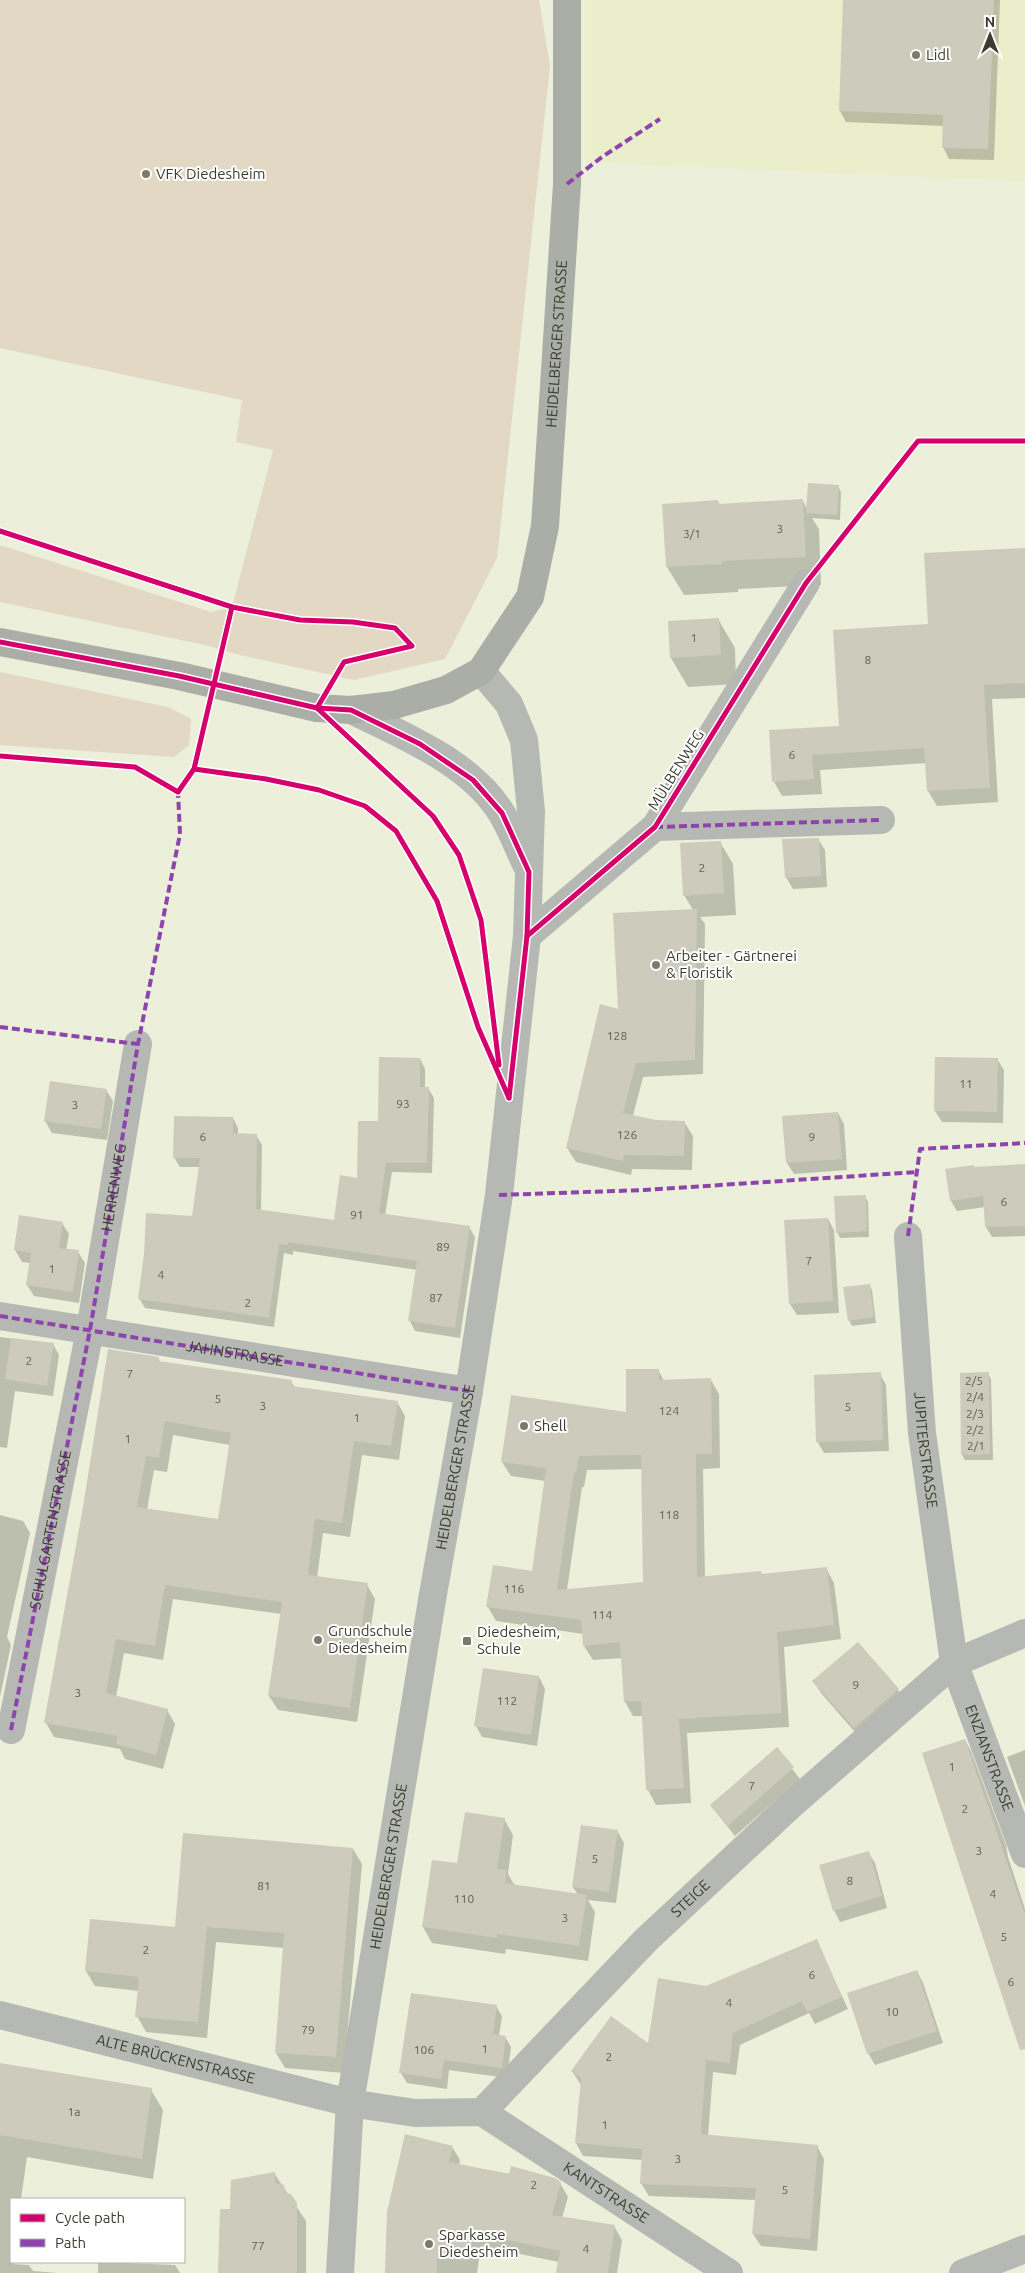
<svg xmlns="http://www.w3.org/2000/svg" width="1025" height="2273" viewBox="0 0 1025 2273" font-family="Ubuntu,sans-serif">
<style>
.built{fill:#eaeecb}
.green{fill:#e2d8c4}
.shadow{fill:#0003;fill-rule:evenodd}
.building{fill:#cdcbbb;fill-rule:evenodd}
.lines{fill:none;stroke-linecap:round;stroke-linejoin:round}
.minor{stroke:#b6b9b3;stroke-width:28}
.tertiary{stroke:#b6b9b3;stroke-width:28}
.secondary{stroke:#abaea7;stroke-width:28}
.quiet{stroke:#8e44ad;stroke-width:4;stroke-dasharray:8 4;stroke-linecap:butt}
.cycleway-casing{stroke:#fff;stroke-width:8}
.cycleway{stroke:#d6006c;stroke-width:5}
.poi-dot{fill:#7a7b6a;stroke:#fff;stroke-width:2}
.labels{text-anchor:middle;stroke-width:4;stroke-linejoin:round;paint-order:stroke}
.number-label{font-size:12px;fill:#606051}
.poi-label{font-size:15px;fill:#3c3d2e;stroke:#fff;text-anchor:start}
.street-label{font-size:15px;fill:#3c3d2e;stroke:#fff}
</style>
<rect width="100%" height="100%" fill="#ecefd9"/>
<polygon class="built" points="585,0 1025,0 1025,181 585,162"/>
<g class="green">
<polygon points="0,0 539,0 550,66 497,558 445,659 354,680 240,655 205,645 0,602 0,545 211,612 232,607 273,450 236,442 242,400 0,348"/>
<polygon points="0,672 168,707 191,719 189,745 174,757 0,745"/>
</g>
<g class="shadow">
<polygon points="844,0 1000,0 994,160 949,159 943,147 944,126 846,122 840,111"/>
<polygon points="838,486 841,492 840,520 812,518 819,529 821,585 738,589 738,592 684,595 667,567 718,501 720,505 802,500 808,510"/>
<polygon points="1025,549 1025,698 992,699 998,802 937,806 928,791 927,763 820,770 822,794 782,796 774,782 840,727 929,626"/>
<polygon points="718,619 735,648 736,684 688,687 671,658"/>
<polygon points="818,839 825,850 827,887 793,889 786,877"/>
<polygon points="720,842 733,864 736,915 700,917 705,924 703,1074 643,1077 633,1116 656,1121 684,1122 693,1136 692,1170 632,1169 631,1175 576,1162 567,1148 620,1011 693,910 684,895"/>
<polygon points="420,1059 425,1069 425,1088 428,1088 434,1098 432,1173 392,1172 385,1215 469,1227 475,1237 460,1338 415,1331 410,1321 417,1270 293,1251 293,1255 284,1253 274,1327 145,1308 139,1298 193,1217 200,1167 180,1167 174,1157 233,1118 238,1128 238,1135 256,1135 262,1145 261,1211 335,1221 358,1179 380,1122"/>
<polygon points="997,1059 1004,1070 1003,1123 942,1122 935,1111"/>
<polygon points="106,1090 113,1101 107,1140 52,1133 45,1121"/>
<polygon points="838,1113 844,1124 847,1170 794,1174 787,1163"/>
<polygon points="1025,1166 1025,1236 992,1237 986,1227 985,1207 957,1211 951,1201 974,1168"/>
<polygon points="865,1197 868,1202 869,1237 840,1238 837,1232"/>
<polygon points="828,1219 834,1230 839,1313 797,1315 790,1304"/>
<polygon points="62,1223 69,1234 66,1250 78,1252 85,1263 79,1303 34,1296 27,1285 30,1263 22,1262 15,1250"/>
<polygon points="869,1285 872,1290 876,1323 852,1326 849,1320"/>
<polygon points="0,1337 53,1344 59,1355 53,1396 15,1391 7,1448 0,1447"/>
<path d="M158 1358 160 1362 291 1382 295 1387 397 1402 405 1416 399 1460 362 1455 350 1537 323 1533 317 1578 367 1585 375 1599 357 1722 278 1710 269 1696 281 1614 173 1599 163 1660 124 1653 116 1697 167 1710 175 1724 163 1769 125 1759 120 1749 54 1737 46 1723ZM173 1435 230 1445 219 1520 147 1510 154 1470 167 1472Z"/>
<path d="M658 1370 664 1381 711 1380 719 1394 720 1468 703 1469 705 1578 762 1575 826 1568 834 1583 841 1639 784 1647 789 1727 687 1733 691 1803 656 1805 648 1790 643 1716H633L625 1702 622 1658 593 1660 584 1646 583 1634 496 1621 488 1607 533 1572 545 1481 511 1476 502 1462 627 1413ZM643 1469 644 1583 567 1590 582 1487H584L587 1470Z"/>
<polygon points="880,1374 886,1385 889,1451 824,1453 817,1441"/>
<polygon points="988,1374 991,1379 993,1460 965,1460 962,1455"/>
<polygon points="0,1515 23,1521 30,1533 7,1637 11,1645 0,1697"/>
<polygon points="539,1677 545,1689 537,1746 482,1737 476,1726"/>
<polygon points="814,1682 898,1690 904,1701 861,1739 821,1693"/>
<polygon points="965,1740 971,1751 1006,1845 1008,1857 1025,1909 1025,2031"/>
<polygon points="777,1749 800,1779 735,1836 711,1806"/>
<polygon points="1025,1750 1025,1806 1007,1757"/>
<polygon points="504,1819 513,1835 508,1874 515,1886 578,1895 573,1887 618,1832 624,1843 616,1903 588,1900 595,1912 588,1961 506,1949 505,1954 432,1943 423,1927 458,1865"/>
<polygon points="353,1849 362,1864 344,2073 285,2068 276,2053 284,1948 216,1942 207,2038 146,2032 137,2016 139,1991 95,1986 86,1971"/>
<polygon points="868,1852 875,1863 887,1908 840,1922 834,1910"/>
<polygon points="816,1940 848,2009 815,2024 809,2013 740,2045 736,2075 713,2072 708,2136 817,2146 824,2159 817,2251 761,2246 753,2234 756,2200 649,2196 641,2183 642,2160 583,2156 576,2143 581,2085 572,2071 649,2045 706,1987"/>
<polygon points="917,1971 923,1983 943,2043 875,2065 868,2053"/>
<polygon points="496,2006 502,2016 499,2036 505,2037 511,2047 507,2078 449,2070 447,2089 407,2083 401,2073"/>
<polygon points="0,2064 151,2090 163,2110 153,2179 27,2157 21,2199 11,2199 11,2262 14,2262 13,2264 29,2265 33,2271 57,2273 0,2273"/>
<polygon points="452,2147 460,2160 459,2165 560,2183 568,2197 562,2218 614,2226 622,2240 617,2273 558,2273 559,2262 481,2246 477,2273 386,2273"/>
<polygon points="274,2173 306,2221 306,2273 220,2273 232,2211"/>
<polygon points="98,2262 175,2265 180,2273 98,2273"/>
</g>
<g class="building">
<polygon points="843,0 994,0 988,149 942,148 943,115 839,111"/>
<polygon points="808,483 839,485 837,515 806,513"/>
<polygon points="803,499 806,557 722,561 722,564 666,567 662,504 718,500 719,504"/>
<polygon points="1025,548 1025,683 984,685 990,788 927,791 924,748 812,755 814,779 772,782 769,730 839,726 833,630 928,624 924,553"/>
<polygon points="719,618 721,655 670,658 668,621"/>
<polygon points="819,838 821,876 785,878 782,839"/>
<polygon points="721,841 724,893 683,896 680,843"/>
<polygon points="697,909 695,1060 636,1063 623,1113 656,1120 685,1121 684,1156 624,1155 623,1161 566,1148 600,1004 618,1009 613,913"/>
<polygon points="379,1057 420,1058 420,1087 429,1087 427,1163 386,1163 379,1213 470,1226 455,1328 408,1321 417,1261 288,1242 288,1245 279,1244 269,1318 138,1299 144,1254 146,1213 192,1216 200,1158 173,1158 174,1116 233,1117 233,1133 257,1134 256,1209 334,1220 340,1175 357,1178 358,1121 378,1121"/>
<polygon points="935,1057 998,1058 997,1112 934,1111"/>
<polygon points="50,1081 107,1089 101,1129 44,1121"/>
<polygon points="838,1112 842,1159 786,1163 782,1116"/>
<polygon points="1025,1164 1025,1226 985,1227 983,1196 950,1201 945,1169 974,1165 974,1167"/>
<polygon points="866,1195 867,1231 836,1233 834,1196"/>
<polygon points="19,1215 63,1222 59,1248 79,1250 73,1292 26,1285 31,1253 14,1250"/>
<polygon points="828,1218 833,1301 789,1304 784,1220"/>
<polygon points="870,1284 874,1317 848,1321 843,1287"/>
<polygon points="11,1338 54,1343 47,1386 5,1379"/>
<path d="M108 1349 159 1357 158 1361 292 1380V1386L398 1401 391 1446 354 1441 342 1523 315 1519 308 1575 368 1583 350 1708 268 1696 282 1602 165 1585 155 1646 116 1639 106 1693 168 1709 156 1755 116 1744 118 1736 44 1723 83 1507ZM165 1421 231 1433 218 1519 137 1507 146 1456 159 1458Z"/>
<path d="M626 1369H659V1380L711 1378 712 1454H696L697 1577 761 1571 762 1574 827 1567 834 1625 777 1632 782 1713 679 1719 684 1788 646 1790 641 1701 624 1702 620 1642 583 1646 581 1620 486 1607 493 1565 532 1571 546 1468 501 1462 511 1395 626 1412ZM641 1455 643 1582 557 1590 574 1472 576 1473 579 1456Z"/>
<polygon points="881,1372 883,1440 816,1442 814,1375"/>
<polygon points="989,1372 990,1454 961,1455 960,1373"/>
<polygon points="858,1642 899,1689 854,1728 812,1681"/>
<polygon points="483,1668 539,1676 531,1735 474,1726"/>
<polygon points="965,1739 1025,1915 1025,2049 1020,2050 922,1753"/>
<polygon points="777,1747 794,1767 728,1826 710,1805"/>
<polygon points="465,1812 505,1818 497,1869 507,1870 505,1883 587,1895 579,1946 497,1934 497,1938 422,1927 432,1860 457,1863"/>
<polygon points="581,1825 618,1830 609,1892 572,1887"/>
<polygon points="183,1833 353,1848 336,2057 275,2053 284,1933 207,1927 198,2022 135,2017 139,1977 85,1971 90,1919 175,1927"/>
<polygon points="869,1851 882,1896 833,1911 819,1865"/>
<polygon points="817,1939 842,1997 807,2012 802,2001 733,2033 730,2063 706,2060 701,2134 818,2145 810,2239 752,2234 756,2188 640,2184 642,2149 575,2143 581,2078 571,2071 611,2016 648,2043 658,1978 706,1986"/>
<polygon points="917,1970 937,2031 867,2054 847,1993"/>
<polygon points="411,1993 497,2005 493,2034 506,2036 502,2068 444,2060 441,2079 399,2073"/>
<polygon points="0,2063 152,2088 142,2159 0,2135"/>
<polygon points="405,2134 453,2146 449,2162 509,2174 511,2166 555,2178 561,2182 552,2215 615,2225 608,2273 556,2273 560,2251 474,2233 469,2260 437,2259 437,2273 385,2273 387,2212"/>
<polygon points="275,2172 275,2183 284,2185 285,2193 291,2194 297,2203 297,2273 218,2273 220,2209 230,2209 231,2180"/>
</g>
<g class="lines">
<g class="minor">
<polyline points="655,827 881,820"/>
<polyline points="527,936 655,827 806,583"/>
<path id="s1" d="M908 1236 922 1433 954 1663 1025 1854"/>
<path id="s2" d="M0 1316 469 1391"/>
<polyline points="11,1730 90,1330 138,1044"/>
<path id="s3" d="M0 2015 350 2103 415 2113 482 2112 646 1940 791 1805 954 1663 1025 1633"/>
<path id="s4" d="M482 2112 729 2273"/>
<polyline points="963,2273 1025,2249"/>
</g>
<g class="tertiary">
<path d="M351 710C402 735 472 763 502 814 512 830 518 849 527 866"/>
<path id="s5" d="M340 2273 350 2103 432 1600 469 1391 499 1195 527 936 531 811 524 740 509 704 481 671"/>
</g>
<path class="secondary" id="s6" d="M0 642 179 676 317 708 351 710 394 705 446 690 481 671 530 597 545 526 567 184V0"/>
<g class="quiet">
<polyline points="567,184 602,157 660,119"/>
<polyline points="655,827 881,820"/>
<polyline points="0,1027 138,1044"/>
<polyline points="499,1195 645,1190 917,1172"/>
<polyline points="908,1236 920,1149 1025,1143"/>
<polyline points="0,1316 469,1391"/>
<path id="s7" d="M11 1730 90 1330 138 1044 180 834 178 792"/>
</g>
<defs>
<g id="cycleway">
<polyline points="0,531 232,607 300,620 353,622 395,628 412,646 344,662 317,708"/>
<polyline points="0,642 179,676 317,708 351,710 420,744 473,780 502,813 529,872 527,936 509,1098"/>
<polyline points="317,708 433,816 459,855 481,920 499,1065"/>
<polyline points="0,756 135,767 178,792 194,769 232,607"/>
<polyline points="194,769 266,779 319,790 365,806 396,831 437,901 478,1027 509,1098"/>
<polyline points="527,936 655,827 806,583 918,441 1025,441"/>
</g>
</defs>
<use href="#cycleway" class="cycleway-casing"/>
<use href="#cycleway" class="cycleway"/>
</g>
<g class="poi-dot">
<circle cx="916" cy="55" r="5"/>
<circle cx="146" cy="174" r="5"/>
<circle cx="656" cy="965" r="5"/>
<circle cx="524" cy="1426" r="5"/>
<circle cx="318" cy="1640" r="5"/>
<rect x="462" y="1636" width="10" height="10" rx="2.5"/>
<circle cx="429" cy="2244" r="5"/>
</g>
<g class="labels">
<g class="number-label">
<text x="780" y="533">3</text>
<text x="692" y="538">3/1</text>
<text x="694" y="642">1</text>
<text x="868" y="664">8</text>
<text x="792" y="759">6</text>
<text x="702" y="872">2</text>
<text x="617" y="1040">128</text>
<text x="966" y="1088">11</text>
<text x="403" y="1108">93</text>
<text x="75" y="1109">3</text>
<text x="627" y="1139">126</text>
<text x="203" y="1141">6</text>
<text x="812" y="1141">9</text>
<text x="1004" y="1206">6</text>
<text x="357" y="1219">91</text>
<text x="443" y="1251">89</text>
<text x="809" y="1265">7</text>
<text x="52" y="1273">1</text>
<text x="161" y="1279">4</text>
<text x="436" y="1302">87</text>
<text x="248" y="1307">2</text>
<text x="29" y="1365">2</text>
<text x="130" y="1378">7</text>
<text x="974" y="1385">2/5</text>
<text x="975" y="1401">2/4</text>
<text x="218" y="1403">5</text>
<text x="263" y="1410">3</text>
<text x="848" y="1411">5</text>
<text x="669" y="1415">124</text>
<text x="975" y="1418">2/3</text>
<text x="357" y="1422">1</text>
<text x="975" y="1434">2/2</text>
<text x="128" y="1443">1</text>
<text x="976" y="1450">2/1</text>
<text x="669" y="1519">118</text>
<text x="514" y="1593">116</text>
<text x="602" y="1619">114</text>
<text x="856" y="1689">9</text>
<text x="78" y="1697">3</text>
<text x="507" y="1705">112</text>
<text x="952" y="1771">1</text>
<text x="752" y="1790">7</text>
<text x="965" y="1813">2</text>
<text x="979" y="1855">3</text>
<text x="595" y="1863">5</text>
<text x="850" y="1885">8</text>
<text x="264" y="1890">81</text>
<text x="993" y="1898">4</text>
<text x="464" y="1903">110</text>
<text x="565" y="1922">3</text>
<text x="1004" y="1941">5</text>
<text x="146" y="1954">2</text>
<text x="812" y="1979">6</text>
<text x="1011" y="1986">6</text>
<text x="729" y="2007">4</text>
<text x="892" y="2016">10</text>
<text x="308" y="2034">79</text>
<text x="485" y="2053">1</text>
<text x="424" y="2054">106</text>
<text x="609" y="2061">2</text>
<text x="74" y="2116">1a</text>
<text x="605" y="2129">1</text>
<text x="678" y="2163">3</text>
<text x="534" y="2189">2</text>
<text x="785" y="2194">5</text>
<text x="258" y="2250">77</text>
<text x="586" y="2253">4</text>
</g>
<g class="poi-label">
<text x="926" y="60">Lidl</text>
<text x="156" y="179">VFK Diedesheim</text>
<text x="666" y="961">Arbeiter - Gärtnerei<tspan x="666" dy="17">&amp; Floristik</tspan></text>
<text x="534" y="1431">Shell</text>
<text x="328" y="1636">Grundschule<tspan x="328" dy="17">Diedesheim</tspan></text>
<text x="477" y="1637">Diedesheim,<tspan x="477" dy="17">Schule</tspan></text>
<text x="439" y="2240">Sparkasse<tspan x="439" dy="17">Diedesheim</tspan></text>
</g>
<g class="street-label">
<text dy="5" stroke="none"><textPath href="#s6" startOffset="839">HEIDELBERGER STRASSE</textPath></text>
<text transform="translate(676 770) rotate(-58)" y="5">MÜLBENWEG</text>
<text dy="5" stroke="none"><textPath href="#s7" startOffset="552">HERRENWEG</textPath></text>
<text dy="5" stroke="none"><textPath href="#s2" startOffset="238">JAHNSTRASSE</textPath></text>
<text dy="5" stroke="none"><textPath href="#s1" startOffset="215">JUPITERSTRASSE</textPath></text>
<text dy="5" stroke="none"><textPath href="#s5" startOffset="815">HEIDELBERGER STRASSE</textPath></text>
<text dy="5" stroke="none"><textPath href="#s7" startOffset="204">SCHULGARTENSTRASSE</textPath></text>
<text dy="5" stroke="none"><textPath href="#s1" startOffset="531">ENZIANSTRASSE</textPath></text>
<text dy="5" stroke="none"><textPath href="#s5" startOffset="410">HEIDELBERGER STRASSE</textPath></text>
<text dy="5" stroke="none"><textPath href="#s3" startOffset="792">STEIGE</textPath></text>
<text dy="5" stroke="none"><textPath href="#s3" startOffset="181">ALTE BRÜCKENSTRASSE</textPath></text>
<text dy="5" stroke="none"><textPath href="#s4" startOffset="148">KANTSTRASSE</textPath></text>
</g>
</g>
<rect x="10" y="2198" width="175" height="65" fill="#ffffff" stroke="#b1b1ab"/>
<rect x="20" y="2214" width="25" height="8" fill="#d6006c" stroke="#b1b1ab"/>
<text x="55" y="2223" font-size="15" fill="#3c3d2e">Cycle path</text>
<rect x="20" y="2239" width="25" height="8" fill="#8e44ad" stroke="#b1b1ab"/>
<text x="55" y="2248" font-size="15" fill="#3c3d2e">Path</text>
<g transform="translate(990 35)" stroke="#ffffff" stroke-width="4" paint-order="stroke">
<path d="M0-4L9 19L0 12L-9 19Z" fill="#3c3d2e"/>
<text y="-8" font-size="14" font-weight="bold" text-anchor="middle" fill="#3c3d2e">N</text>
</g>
</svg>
